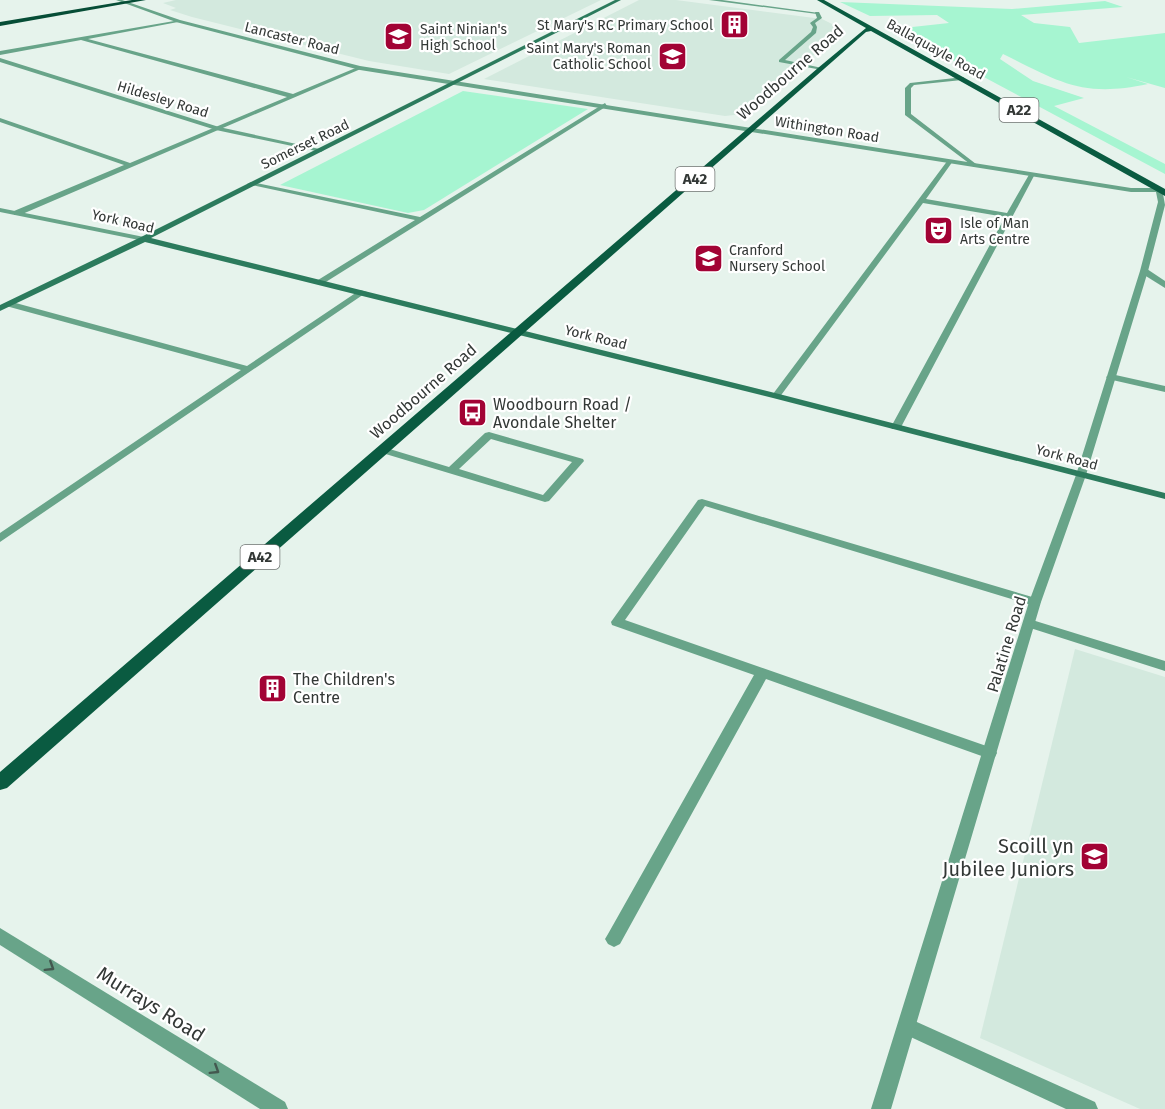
<svg xmlns="http://www.w3.org/2000/svg" width="1165" height="1109" viewBox="0 0 1165 1109" font-family="'Fira Sans',sans-serif">
<style>
.built{fill:#d3e9de}
.green{fill:#a6f5d1}
.lines{fill:none;stroke-linecap:round;stroke-linejoin:round}
.service{fill:#68a489;fill-rule:evenodd}
.minor{fill:#68a489;fill-rule:evenodd}
.tertiary{fill:#68a489;fill-rule:evenodd}
.secondary{fill:#2c7b5d;fill-rule:evenodd}
.primary{fill:#0a5b41;fill-rule:evenodd}
.trunk{fill:#064d36;fill-rule:evenodd}
.oneway{stroke:#43584f}
.labels{text-anchor:middle;stroke-width:4.5;stroke-linejoin:round;paint-order:stroke}
.far-poi-label{font-size:14px;fill:#333836;stroke:#fff;text-anchor:start}
.far-street-label{font-size:14px;fill:#333836;stroke:#fff}
.shield{fill:#fff;stroke:#707472;stroke-width:1.5}
.shield-label{font-size:15px;font-weight:bold;fill:#333836}
.street-label{font-size:16px;fill:#333836;stroke:#fff}
.poi-label{font-size:16px;fill:#333836;stroke:#fff;text-anchor:start}
.near-poi-label{font-size:20px;fill:#333836;stroke:#fff;text-anchor:end}
.near-street-label{font-size:20px;fill:#333836;stroke:#fff}
</style>
<rect width="100%" height="100%" fill="#e6f3ec"/>
<g class="built">
<polygon points="176,0 601,0 449,74 369,61 192,17 170,10 176,8 163,3"/>
<polygon points="639,0 676,0 822,19 836,26 838,35 743,114 725,116 484,79"/>
<polygon points="1075,649 1165,677 1165,1109 1140,1109 980,1038"/>
</g>
<g class="green">
<path d="M1105 1 1123 7 1021 15 1034 23 1070 27 1079 43 1165 33V88L1126 77 1148 84C1082 98 1060 82 1003 54L1000 59 1033 81 1084 98 1054 106 1165 164V174L894 29 949 23 937 15 870 16 840 2 1012 9Z"/>
<polygon points="463,91 588,109 424,210 408,213 280,185"/>
</g>
<g class="lines">
<g class="service">
<polygon points="815,12 819,12 822,18 815,23 817,27 816,33 785,60 822,68 822,70 779,62 779,60 811,32 813,27 810,23 817,18"/>
<polygon points="180,20 178,22 88,39 293,94 358,67 363,68 20,215 14,215 14,211 124,165 0,122 0,118 130,163 287,97 81,40 0,55 0,51"/>
<polygon points="964,77 962,80 914,85 911,88 911,114 976,164 977,165 974,167 905,115 905,88 910,83"/>
<polygon points="605,103 607,106 321,285 317,282 318,280 415,220 247,184 251,182 420,217"/>
<polygon points="948,160 953,161 926,199 1007,213 1030,173 1035,174 900,429 892,429 891,427 1005,217 923,203 779,398 773,398 773,394"/>
<polygon points="1141,269 1147,269 1165,281 1165,288 1141,273"/>
<polygon points="360,290 367,292 0,542 0,533 241,370 6,306 6,302 12,302 247,366"/>
<polygon points="1111,374 1165,386 1165,392 1108,379 1106,377"/>
<path d="M489 432 583 459 584 461 549 501 545 502 379 452 378 450 383 447 449 467 485 433ZM491 439 572 462 543 495 459 469Z"/>
<polygon points="702,499 1039,599 1041,602 1035,606 1031,605 705,506 625,620 995,749 997,753 995,757 990,759 766,679 620,944 614,947 608,944 605,939 608,934 754,675 612,625 611,622 698,500"/>
<polygon points="1029,619 1165,661 1165,671 1024,626 1023,623 1024,620"/>
<polygon points="908,1018 1095,1102 1098,1109 1066,1109 902,1033 899,1027 902,1021"/>
</g>
<g class="minor">
<polygon points="116,0 122,0 180,20 360,66 1131,188 1162,188 1165,205 1148,271 1086,475 1041,602 891,1109 871,1109 1029,602 1076,475 1140,271 1158,202 1156,192 1131,192 360,70 176,22"/>
<polygon points="709,0 722,0 819,13 817,14"/>
<polygon points="0,58 219,127 324,150 321,152 216,130 0,62"/>
<polygon points="0,928 285,1102 288,1109 260,1109 0,945"/>
</g>
<polygon class="tertiary" points="0,208 144,237 148,239 144,241 0,212"/>
<polygon class="secondary" points="615,0 621,0 151,238 779,394 1165,493 1165,499 773,398 145,242 0,311 0,305 141,237"/>
<polygon class="primary" points="817,0 824,0 1165,189 1165,196 871,31 866,32 7,788 0,790 0,772 818,68 866,28"/>
<polygon class="trunk" points="132,0 146,0 0,26 0,22"/>
</g>
<defs><path id="oneway-chevron" d="M-2-3.5L2.5 0L-2 3.5" fill="none" stroke-width="1.6" stroke-linecap="round" stroke-linejoin="round" transform="scale(1.5)"/></defs>
<g class="oneway">
<use href="#oneway-chevron" transform="translate(50 967) rotate(32)"/>
<use href="#oneway-chevron" transform="translate(215 1070) rotate(32)"/>
</g>
<defs>
<symbol id="building-square" viewBox="-11 -11 22 22"><rect x="-9" y="-9" width="18" height="18" rx="4" fill="#a20335" stroke="#fff"/><path d="M-4-6H4V6H1V3H-1V6H-4ZM-2.5-4.3h1.7v1.8h-1.7ZM.8-4.3h1.7v1.8H.8ZM-2.5-1h1.7V.8h-1.7ZM.8-1h1.7V.8H.8Z" fill="#fff"/></symbol>
<symbol id="school-square" viewBox="-11 -11 22 22"><rect x="-9" y="-9" width="18" height="18" rx="4" fill="#a20335" stroke="#fff"/><path d="M0-5L7-2L0 1L-7-2ZM-4 1L0 2.5L4 1V4Q0 6-4 4Z" fill="#fff"/></symbol>
<symbol id="theatre-square" viewBox="-11 -11 22 22"><rect x="-9" y="-9" width="18" height="18" rx="4" fill="#a20335" stroke="#fff"/><path d="M-5-5.5Q0-4 5-5.5V0Q5 5 0 6Q-5 5-5 0ZM-3.3-2.5H-1v1.5H-3.3ZM1-2.5H3.3v1.5H1ZM-2.8 1Q0 5.5 2.8 1Z" fill="#fff"/></symbol>
<symbol id="bus-square" viewBox="-11 -11 22 22"><rect x="-9" y="-9" width="18" height="18" rx="4" fill="#a20335" stroke="#fff"/><path d="M-5-6H5V4H4V6H2V4H-2V6H-4V4H-5ZM-3.5-4V0h7V-4ZM-3.5 1.2v1.5H-2V1.2ZM2 1.2v1.5H3.5V1.2Z" fill="#fff"/></symbol>
</defs>
<g fill-rule="evenodd">
<use href="#building-square" x="718" y="8" width="33" height="33"/>
<use href="#school-square" x="382" y="20" width="33" height="33"/>
<use href="#school-square" x="656" y="40" width="33" height="33"/>
<use href="#theatre-square" x="922" y="214" width="33" height="33"/>
<use href="#school-square" x="692" y="242" width="33" height="33"/>
<use href="#bus-square" x="456" y="396" width="33" height="33"/>
<use href="#building-square" x="256" y="672" width="33" height="33"/>
<use href="#school-square" x="1078" y="840" width="33" height="33"/>
</g>
<g class="labels">
<g class="far-poi-label">
<text x="713" y="30" text-anchor="end">St Mary's RC Primary School</text>
<text x="420" y="34">Saint Ninian's<tspan x="420" dy="16">High School</tspan></text>
<text x="651" y="53" text-anchor="end">Saint Mary's Roman<tspan x="651" dy="16">Catholic School</tspan></text>
<text x="960" y="228">Isle of Man<tspan x="960" dy="16">Arts Centre</tspan></text>
<text x="729" y="255">Cranford<tspan x="729" dy="16">Nursery School</tspan></text>
</g>
<g class="far-street-label">
<text transform="translate(292 38) rotate(14)" y="5">Lancaster Road</text>
<text transform="translate(936 49) rotate(29)" y="5">Ballaquayle Road</text>
<text transform="translate(163 99) rotate(17)" y="5">Hildesley Road</text>
<text transform="translate(827 129) rotate(9)" y="5">Withington Road</text>
<text transform="translate(305 144) rotate(-26)" y="5">Somerset Road</text>
<text transform="translate(123 221) rotate(13)" y="5">York Road</text>
<text transform="translate(596 337) rotate(14)" y="5">York Road</text>
<text transform="translate(1067 457) rotate(15)" y="5">York Road</text>
</g>
<g class="shield">
<rect x="999.5" y="98" width="39" height="24" rx="4.5"/>
<rect x="675.5" y="167" width="39" height="24" rx="4.5"/>
<rect x="240.5" y="545" width="39" height="24" rx="4.5"/>
</g>
<g class="shield-label">
<text x="1019" y="115">A22</text>
<text x="695" y="184">A42</text>
<text x="260" y="562">A42</text>
</g>
<g class="street-label">
<text transform="translate(790 72) rotate(-41)" y="6">Woodbourne Road</text>
<text transform="translate(423 391) rotate(-41)" y="6">Woodbourne Road</text>
<text transform="translate(1006 644) rotate(-73)" y="6">Palatine Road</text>
</g>
<g class="poi-label">
<text x="493" y="410">Woodbourn Road /<tspan x="493" dy="18">Avondale Shelter</tspan></text>
<text x="293" y="685">The Children's<tspan x="293" dy="18">Centre</tspan></text>
</g>
<g class="near-poi-label">
<text x="1074" y="853">Scoill yn<tspan x="1074" dy="23">Jubilee Juniors</tspan></text>
</g>
<g class="near-street-label">
<text transform="translate(151 1004) rotate(32)" y="7">Murrays Road</text>
</g>
</g>
</svg>
